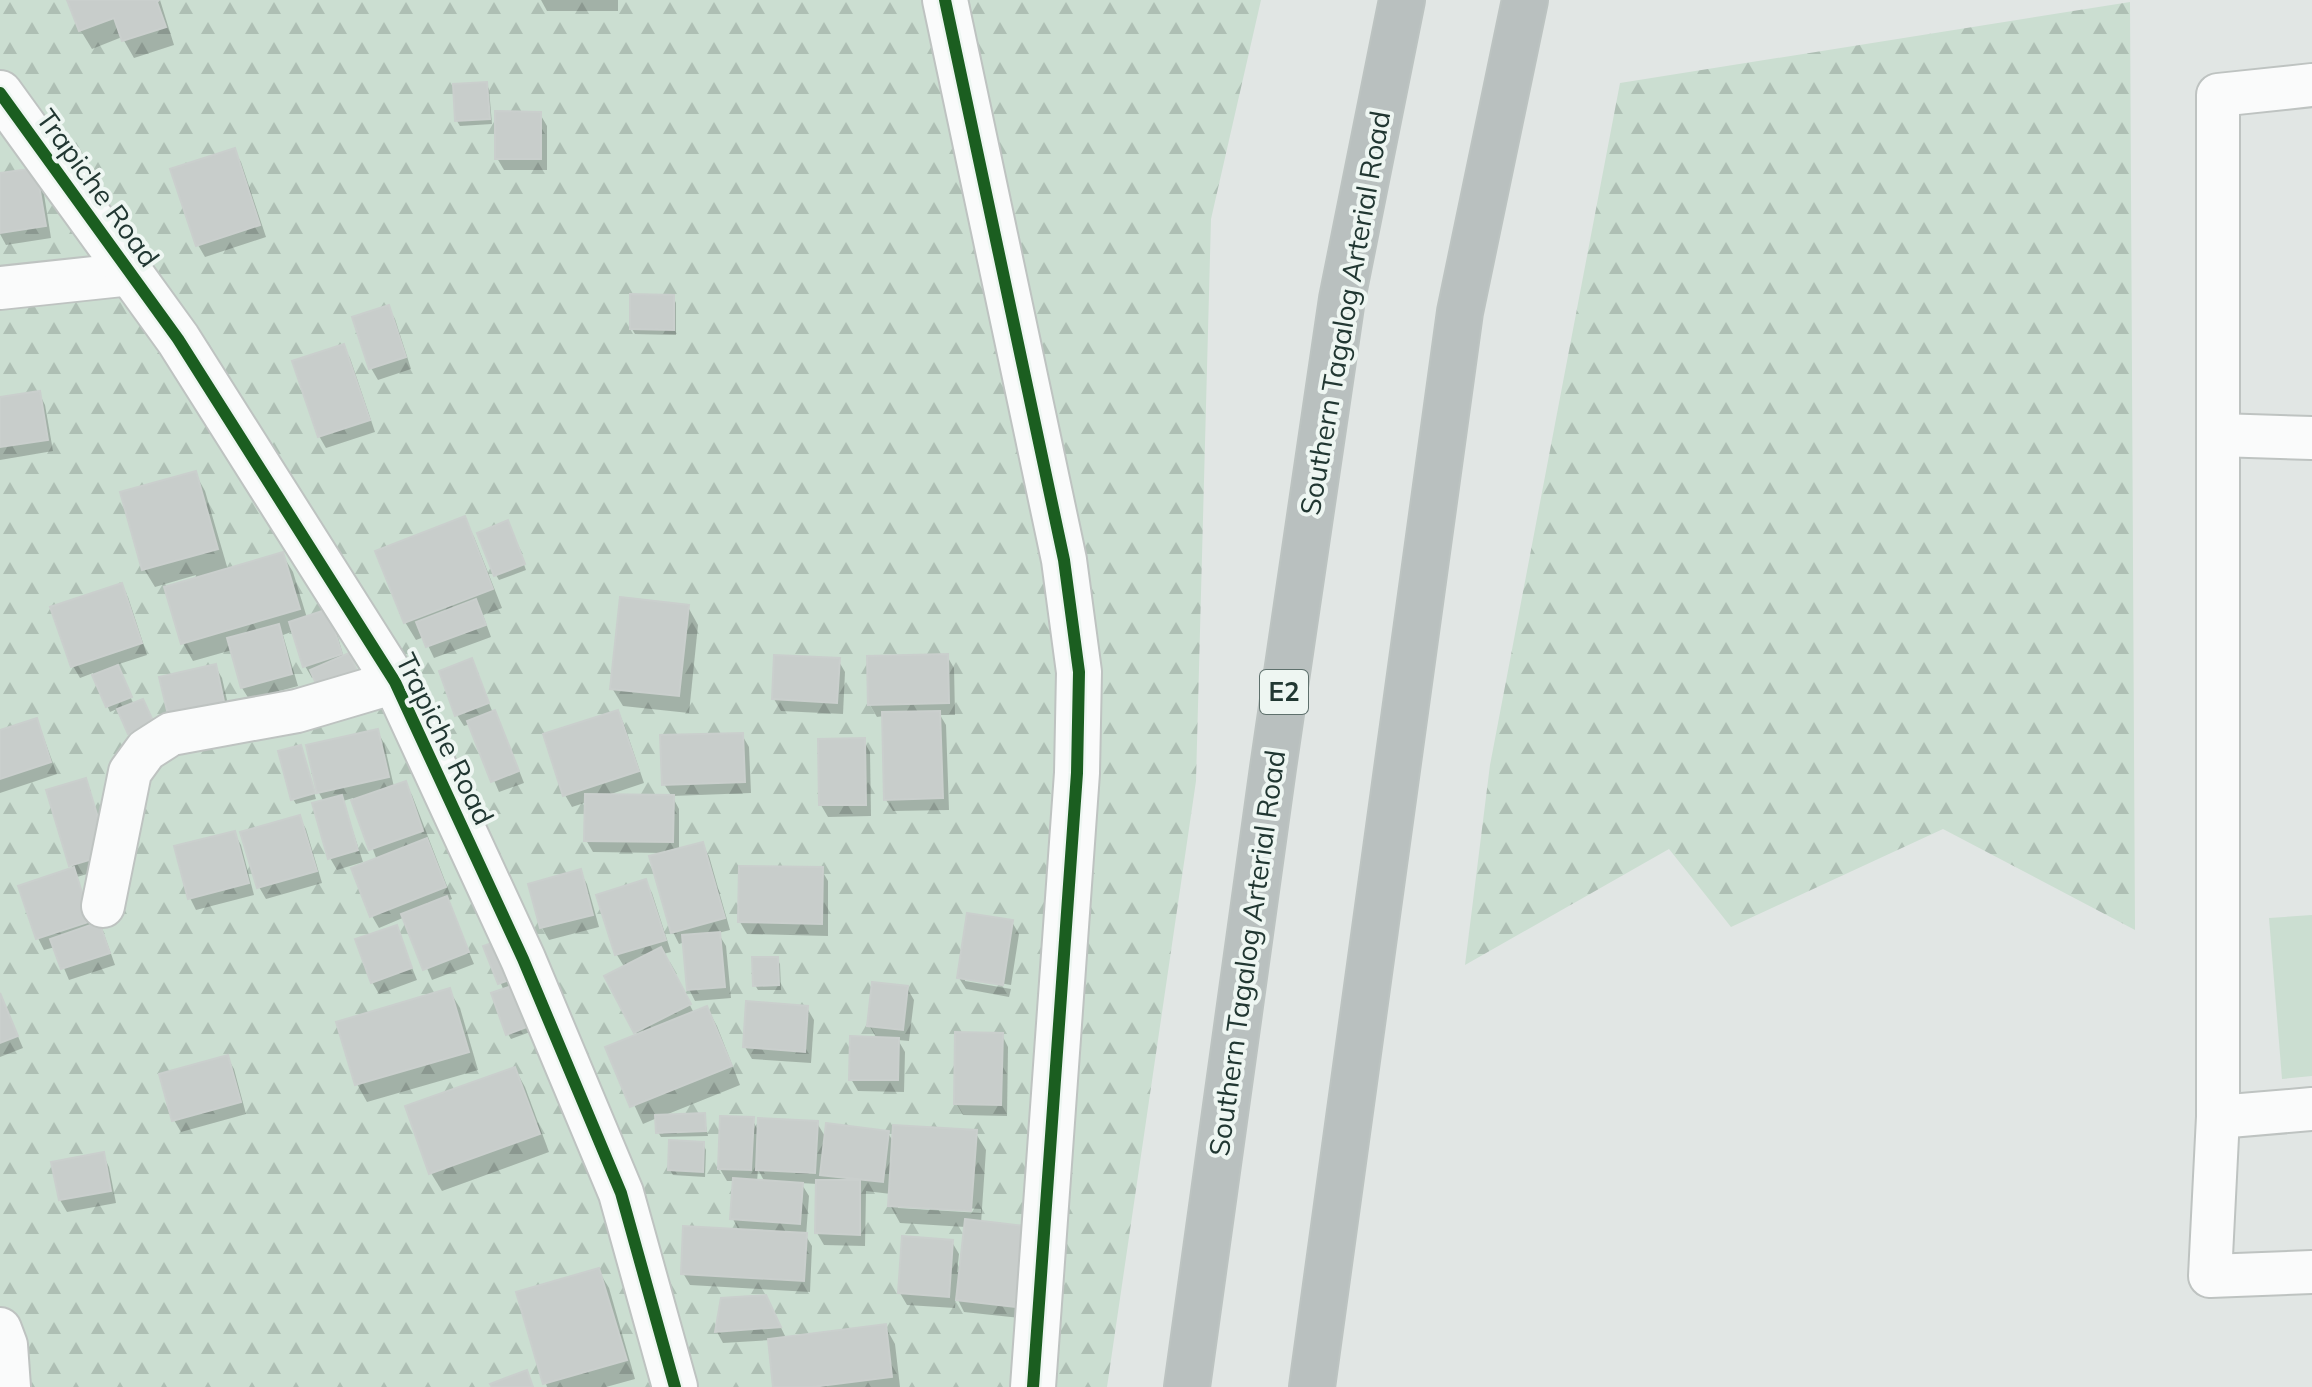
<svg xmlns="http://www.w3.org/2000/svg" width="2312" height="1387" viewBox="0 0 2312 1387" font-family="Mulish,sans-serif">
<style>
.grass{fill:#cbded1}
.forest{fill:url(#forest-firs)}
.shadow{fill:#0003;fill-rule:evenodd}
.building{fill:#c8cdcb;stroke:#cacfcd;stroke-width:2}
.lines{fill:none;stroke-linecap:round;stroke-linejoin:round}
.street-casing{stroke:#bec3c1;stroke-width:46}
.secondary-casing{stroke:#bec3c1;stroke-width:48}
.highway-casing{stroke:#bcc3c1;stroke-width:48}
.street{stroke:#fafbfb;stroke-width:42}
.secondary{stroke:#fafbfb;stroke-width:44}
.highway{stroke:#b9c0bf;stroke-width:44}
.cycleway-casing{stroke:#eef6f2;stroke-width:17}
.cycleway{stroke:#1b5e20;stroke-width:12}
.labels{text-anchor:middle;stroke-width:8;stroke-linejoin:round;paint-order:stroke}
.shield{fill:#eef6f2;stroke:#5e706c;stroke-width:2}
.shield-label{font-size:26px;font-weight:bold;fill:#213732}
.street-label{font-size:28px;fill:#213732;stroke:#eef6f2}
</style>
<defs>
<pattern id="forest-firs" width="22" height="20" patternUnits="userSpaceOnUse" patternTransform="scale(2)"><rect width="22" height="20" fill="#cbded1"/><path d="M5 1l3.5 6h-7zM16 11l3.5 6h-7z" fill="#aebfb4"/></pattern>
</defs>
<rect width="100%" height="100%" fill="#e1e6e4"/>
<polygon class="grass" points="2312,915 2312,1076 2282,1079 2269,918"/>
<g class="forest">
<polygon points="0,0 1261,0 1211,219 1196,781 1107,1387 0,1387"/>
<polygon points="2130,2 2135,930 1943,829 1731,927 1669,849 1465,965 1490,765 1620,83"/>
</g>
<g class="shadow">
<polygon points="70,0 160,0 174,45 134,58 122,37 92,49 81,31"/>
<polygon points="541,0 618,0 618,11 547,11"/>
<polygon points="486,84 489,89 492,124 460,126 457,121"/>
<polygon points="540,114 547,126 547,170 504,170 497,158"/>
<polygon points="234,151 241,162 266,237 205,257 198,245"/>
<polygon points="0,176 42,182 51,238 6,245 0,234"/>
<polygon points="673,297 676,303 676,335 635,334 632,329"/>
<polygon points="388,307 395,319 411,369 378,380 371,368 354,318"/>
<polygon points="343,346 350,358 375,432 326,448 319,436"/>
<polygon points="39,393 45,405 53,451 0,460 0,399"/>
<polygon points="195,473 205,491 228,570 282,554 293,572 307,618 334,624 344,658 312,678 305,666 294,631 283,635 298,686 249,699 242,688 232,650 193,661 183,643 196,575 155,587 144,569"/>
<polygon points="464,519 474,537 502,608 483,615 491,637 434,658 424,637 416,640 405,622"/>
<polygon points="510,528 526,570 499,580 496,575"/>
<polygon points="121,586 128,597 147,655 116,665 134,705 155,729 133,738 119,708 110,712 93,673 80,678 73,666"/>
<polygon points="688,607 698,625 689,713 623,706 612,688"/>
<polygon points="947,656 954,668 955,715 940,715 946,725 949,810 893,811 886,800 884,716 877,717 870,705"/>
<polygon points="838,660 845,672 843,714 781,711 774,699"/>
<polygon points="471,661 493,713 501,725 524,783 499,792 470,724 464,726 457,715"/>
<polygon points="215,666 222,678 231,718 178,730"/>
<polygon points="618,712 624,724 644,783 605,796 672,797 664,784 742,735 749,747 751,793 672,796 679,809 679,850 702,844 709,856 730,930 718,933 726,946 731,998 695,1001 689,989 685,942 679,944 673,932 664,853 593,852 586,840 587,802 572,807 565,795"/>
<polygon points="36,721 42,733 57,774 0,793 0,733"/>
<polygon points="377,731 384,743 394,787 405,784 412,795 452,899 447,901 474,964 432,980 405,917 379,928 372,916 377,860 353,798 343,801 363,862 337,870 330,858 324,802 319,793 309,746"/>
<polygon points="863,740 870,752 871,816 828,817 821,805"/>
<polygon points="303,753 316,799 296,804 293,799"/>
<polygon points="85,781 91,791 88,791 114,866 77,877 94,926 98,925 105,937 115,965 69,980 55,947 44,950 38,938 20,887 74,870 71,865"/>
<polygon points="299,817 306,829 322,883 266,899 259,887"/>
<polygon points="234,833 241,845 254,895 196,910 190,898"/>
<polygon points="821,869 828,881 828,936 747,934 740,922"/>
<polygon points="580,872 587,884 599,927 549,940 542,928 531,885"/>
<polygon points="645,881 652,893 671,952 663,954 694,1013 707,1008 717,1026 740,1085 663,1116 704,1116 708,1136 661,1137 658,1132 657,1118 643,1124 608,1048 638,1036 607,977 625,968 617,955 598,896"/>
<polygon points="1012,922 1019,934 1011,985 965,977 965,981 1011,989 1009,997 966,989 959,978"/>
<polygon points="396,928 417,980 379,994 372,982"/>
<polygon points="486,948 541,1028 511,1039 508,1034 504,991"/>
<polygon points="777,959 780,964 781,990 758,990 755,985"/>
<polygon points="907,988 914,1000 909,1041 898,1040 905,1052 904,1092 858,1091 851,1079 877,1039 869,1025"/>
<polygon points="449,990 460,1008 478,1070 367,1102 357,1084 339,1023"/>
<polygon points="0,995 23,1048 0,1057"/>
<polygon points="807,1008 814,1020 811,1063 752,1059 745,1047"/>
<polygon points="1002,1035 1008,1047 1007,1116 963,1115 956,1103"/>
<polygon points="227,1057 234,1069 246,1114 181,1132 174,1120"/>
<polygon points="515,1069 525,1087 549,1152 442,1191 431,1173"/>
<path d="M752 1119 759 1132 817 1123 826 1138 888 1133 894 1143 975 1132 986 1150 981 1223 1024 1228 1021 1318 964 1312 956 1296 955 1308 907 1305 900 1293 952 1242 959 1254 957 1272 961 1273 966 1227 900 1223 890 1205 891 1194 866 1191 865 1246 824 1245 817 1233V1184L801 1183 809 1196 806 1236 812 1246 810 1292 690 1285 683 1273 739 1231 733 1219 735 1181H727L720 1169ZM758 1169 762 1177 765 1182H757ZM898 1204 981 1209V1213L898 1208Z"/>
<polygon points="703,1144 706,1150 705,1177 673,1175 670,1170"/>
<polygon points="103,1155 109,1167 116,1203 67,1212 60,1200"/>
<polygon points="598,1270 609,1288 635,1379 606,1387 547,1387 519,1294"/>
<polygon points="772,1309 786,1338 885,1326 895,1344 900,1387 775,1387 770,1340 723,1343 717,1332"/>
</g>
<g class="building">
<polygon points="67,0 159,0 157,2 166,27 122,41 114,18 79,31"/>
<polygon points="487,82 490,119 455,121 453,84"/>
<polygon points="495,111 541,112 541,159 495,159"/>
<polygon points="235,148 260,225 196,246 170,169"/>
<polygon points="36,168 46,226 0,233 0,173"/>
<polygon points="630,294 674,295 674,330 630,329"/>
<polygon points="389,305 406,357 369,369 352,317"/>
<polygon points="344,344 370,420 318,437 292,361"/>
<polygon points="40,391 48,440 0,447 0,397"/>
<polygon points="196,471 218,549 142,570 120,492"/>
<polygon points="465,516 493,589 404,623 375,551"/>
<polygon points="508,520 525,564 494,576 477,533"/>
<polygon points="283,552 300,609 181,644 164,587"/>
<polygon points="122,583 142,643 71,667 50,607"/>
<polygon points="620,597 689,605 679,696 610,689"/>
<polygon points="476,599 486,625 426,647 416,622"/>
<polygon points="328,609 342,654 303,667 289,622"/>
<polygon points="279,624 292,674 241,688 227,638"/>
<polygon points="349,653 363,685 324,702 310,670"/>
<polygon points="948,654 949,703 868,705 867,656"/>
<polygon points="774,655 840,658 837,703 772,699"/>
<polygon points="472,658 489,703 455,716 439,671"/>
<polygon points="216,664 225,706 169,719 159,677"/>
<polygon points="118,665 132,697 106,707 92,675"/>
<polygon points="143,699 154,723 128,734 117,709"/>
<polygon points="495,710 519,771 491,782 467,721"/>
<polygon points="618,710 639,771 563,796 543,734"/>
<polygon points="940,711 943,798 884,800 882,712"/>
<polygon points="37,718 51,762 0,779 0,730"/>
<polygon points="378,729 389,777 317,793 306,745"/>
<polygon points="743,733 745,782 662,785 660,735"/>
<polygon points="865,738 866,805 819,805 818,739"/>
<polygon points="301,745 315,793 291,800 278,751"/>
<polygon points="86,778 109,854 69,866 46,790"/>
<polygon points="406,781 423,831 369,850 351,800"/>
<polygon points="585,794 674,795 673,842 584,841"/>
<polygon points="342,795 358,850 328,859 312,803"/>
<polygon points="300,815 317,871 257,888 240,832"/>
<polygon points="235,831 249,883 188,899 174,846"/>
<polygon points="427,838 446,887 370,917 351,868"/>
<polygon points="703,842 725,918 671,933 649,856"/>
<polygon points="739,866 823,867 822,924 738,922"/>
<polygon points="74,867 91,921 36,939 18,886"/>
<polygon points="581,869 593,915 540,928 528,884"/>
<polygon points="646,879 666,940 615,955 596,895"/>
<polygon points="447,896 469,952 423,970 401,914"/>
<polygon points="967,913 1013,920 1003,985 957,978"/>
<polygon points="99,922 110,953 61,969 50,939"/>
<polygon points="397,925 412,968 371,983 355,939"/>
<polygon points="720,932 725,987 687,990 682,935"/>
<polygon points="509,937 523,975 498,984 483,946"/>
<polygon points="661,947 691,1004 634,1033 604,976"/>
<polygon points="752,957 778,957 779,985 753,986"/>
<polygon points="524,982 540,1022 506,1035 491,993"/>
<polygon points="872,982 908,986 903,1030 867,1026"/>
<polygon points="450,988 469,1052 355,1085 336,1022"/>
<polygon points="0,993 18,1036 0,1043"/>
<polygon points="746,1001 808,1006 805,1052 743,1047"/>
<polygon points="707,1006 732,1066 630,1107 605,1047"/>
<polygon points="955,1032 1003,1033 1001,1105 954,1104"/>
<polygon points="850,1036 899,1038 898,1080 849,1080"/>
<polygon points="228,1055 241,1102 172,1121 159,1074"/>
<polygon points="515,1067 540,1134 429,1174 405,1106"/>
<polygon points="705,1113 706,1131 656,1133 655,1115"/>
<polygon points="720,1116 754,1117 751,1170 718,1169"/>
<polygon points="758,1118 818,1121 815,1173 756,1170"/>
<polygon points="826,1123 889,1131 883,1182 820,1175"/>
<polygon points="893,1125 977,1130 971,1211 888,1206"/>
<polygon points="669,1140 704,1142 703,1172 668,1170"/>
<polygon points="104,1152 111,1191 59,1200 51,1162"/>
<polygon points="733,1178 803,1183 800,1224 730,1219"/>
<polygon points="816,1180 860,1180 860,1235 815,1233"/>
<polygon points="965,1219 1025,1226 1015,1307 956,1300"/>
<polygon points="683,1226 807,1233 804,1281 681,1274"/>
<polygon points="902,1236 953,1240 949,1297 898,1293"/>
<polygon points="599,1268 627,1360 543,1384 516,1292"/>
<polygon points="766,1295 781,1327 715,1332 721,1298"/>
<polygon points="886,1324 892,1377 812,1387 773,1387 768,1339"/>
<polygon points="527,1370 533,1387 492,1387 490,1384"/>
</g>
<g class="lines">
<defs>
<g id="street">
<polyline points="2312,85 2218,95 2218,1117 2210,1276 2312,1272"/>
<polyline points="0,288 131,274"/>
<polyline points="2218,435 2312,438"/>
<polyline points="103,906 130,772 146,750 171,734 297,711 395,682"/>
<polyline points="2218,1117 2312,1109"/>
<polyline points="0,1329 6,1345 9,1387"/>
</g>
<g id="secondary">
<polyline points="945,0 1064,560 1079,672 1077,773 1033,1387"/>
<polyline points="0,93 178,339 395,682 523,959 621,1193 675,1387"/>
</g>
<g id="highway">
<polyline points="1187,1387 1273,768 1342,299 1402,0"/>
<polyline points="1312,1387 1460,312 1525,0"/>
</g>
</defs>
<use href="#street" class="street-casing"/>
<use href="#secondary" class="secondary-casing"/>
<use href="#highway" class="highway-casing"/>
<use href="#street" class="street"/>
<use href="#secondary" class="secondary"/>
<use href="#highway" class="highway"/>
<defs>
<g id="cycleway">
<polyline points="945,0 1064,560 1079,672 1077,773 1033,1387"/>
<polyline points="0,93 178,339 395,682 523,959 621,1193 675,1387"/>
</g>
</defs>
<use href="#cycleway" class="cycleway-casing"/>
<use href="#cycleway" class="cycleway"/>
</g>
<g class="labels">
<rect class="shield" x="1260" y="670" width="48" height="44" rx="6"/>
<g class="shield-label">
<text x="1284" y="701">E2</text>
</g>
<g class="street-label">
<text transform="translate(98 188) rotate(54)" y="10">Trapiche Road</text>
<text transform="translate(1345 313) rotate(-80)" y="10">Southern Tagalog Arterial Road</text>
<text transform="translate(445 739) rotate(64)" y="10">Trapiche Road</text>
<text transform="translate(1247 953) rotate(-82)" y="10">Southern Tagalog Arterial Road</text>
</g>
</g>
</svg>
